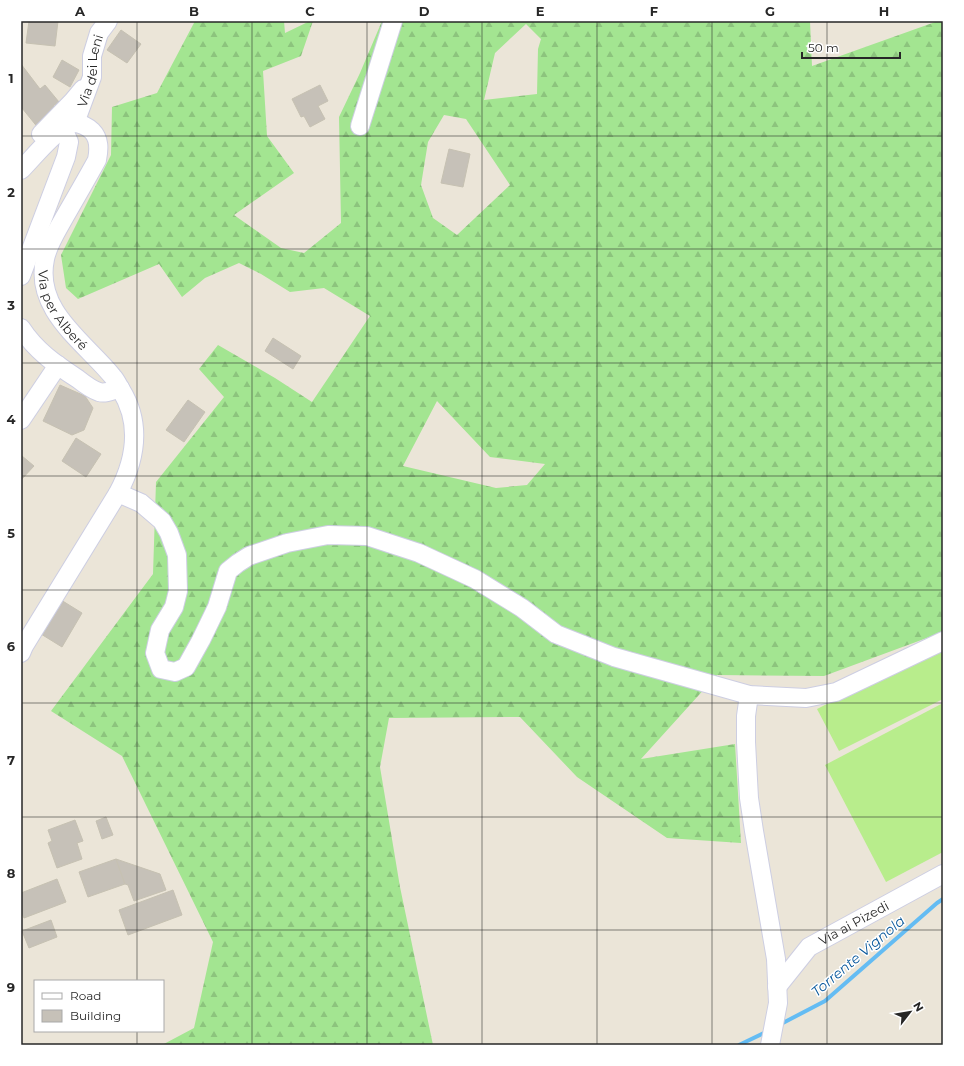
<svg xmlns="http://www.w3.org/2000/svg" width="964" height="1066" viewBox="0 0 964 1066" font-family="Montserrat,sans-serif">
<style>
.forest{fill:url(#forest-firs);fill-rule:evenodd}
.pitch{fill:#b8ed8c}
.lines{fill:none;stroke-linecap:round;stroke-linejoin:round}
.stream{stroke:#64bcf3;stroke-width:4}
.building{fill:#c6c1b8;stroke:#c6c1b2}
.minor-casing{stroke:#cdcee2;stroke-width:20}
.minor{stroke:#fff;stroke-width:18}
.grid{fill:none;stroke:#272727;stroke-width:1;stroke-opacity:0.55}
.labels{text-anchor:middle;stroke-width:3;stroke-linejoin:round;paint-order:stroke}
.street-label{font-size:13px;fill:#272727;stroke:#fff}
.water-label{font-size:14px;font-style:italic;fill:#07579b;stroke:#fff}
.neatline{fill:none;stroke:#272727;stroke-width:1.5}
.grid-label{font-size:13px;text-anchor:middle;font-weight:bold;fill:#272727}
</style>
<defs>
<pattern id="forest-firs" width="22" height="20" patternUnits="userSpaceOnUse"><rect width="22" height="20" fill="#a3e591"/><path d="M5 1l3.5 6h-7zM16 11l3.5 6h-7z" fill="#8cc47d"/></pattern>
</defs>
<rect width="100%" height="100%" fill="#ebe5d8"/>
<path class="forest" d="M195 21H284L285 33 310 21H313L301 56 263 71 267 136 294 173 234 215 281 248 304 253 341 223 339 117 360 73 382 21H810L812 66 938 21H943V632L824 676 717 675 641 759 735 744 741 843 667 838 577 777 520 717 389 718 380 767 400 887 433 1045H162L194 1028 213 942 122 756 51 711 153 574 156 482 224 397 199 369 218 345 275 378 312 402 370 316 324 288 290 292 261 274 239 263 205 278 182 297 159 264 78 299 66 288 61 255 111 155 112 107 157 93ZM526 24 541 39 538 49 537 94 484 100 495 53ZM444 115 466 119 510 185 457 235 433 218 421 185 428 142ZM437 401 490 457 545 464 527 485 496 488 403 466Z"/>
<g class="pitch">
<polygon points="943,645 943,699 839,751 817,709"/>
<polygon points="943,703 943,852 886,882 825,765"/>
</g>
<g class="lines">
<g class="stream">
<polyline points="779,1025 825,1001 937,903 943,899"/>
<polyline points="739,1045 768,1031"/>
</g>
</g>
<g class="building">
<polygon points="29,21 58,21 55,46 26,43"/>
<polygon points="121,30 141,44 127,63 107,50"/>
<polygon points="62,60 79,70 70,87 53,77"/>
<polygon points="21,64 40,89 45,85 59,102 53,106 59,113 39,129 22,108 21,108"/>
<polygon points="320,85 328,101 318,106 325,119 310,127 304,116 301,117 292,99"/>
<polygon points="449,149 470,154 463,187 441,183"/>
<polygon points="273,338 301,356 293,369 265,351"/>
<polygon points="60,385 85,396 93,408 84,430 72,435 43,421"/>
<polygon points="188,400 205,412 184,442 166,430"/>
<polygon points="76,438 101,454 86,477 62,461"/>
<polygon points="22,456 34,466 21,480 21,457"/>
<polygon points="61,600 82,613 62,647 41,634"/>
<polygon points="106,817 113,835 102,839 96,821"/>
<polygon points="75,820 83,841 77,843 82,859 57,868 48,843 52,841 48,830"/>
<polygon points="116,859 125,884 88,897 79,872"/>
<polygon points="116,859 160,874 166,890 134,901 128,885 125,884"/>
<polygon points="57,879 66,902 24,918 21,911 21,893"/>
<polygon points="173,890 182,915 128,935 119,910"/>
<polygon points="51,920 57,937 29,948 22,931"/>
</g>
<g class="lines">
<defs>
<g id="minor">
<path id="s1" d="M75 123 92 77V56L99 33 108 21"/>
<polyline points="360,126 393,21"/>
<polyline points="41,134 73,101 83,89"/>
<path id="s2" d="M21 170C32 159 60 124 75 123 80 123 88 127 92 131 100 139 99 150 97 160 86 180 75 199 64 218 57 231 48 244 45 259 34 311 85 342 113 377 116 380 118 385 121 390 142 424 136 459 118 493L24 646 21 653"/>
<polyline points="21,276 66,157 69,142 63,128"/>
<path d="M21 328C36 351 55 364 78 379 83 383 93 390 99 392 106 394 113 390 120 388"/>
<polyline points="21,420 58,365"/>
<polyline points="118,493 141,503 162,521 169,533 177,555 178,591 174,607 160,630 155,653 161,669 175,672 186,667 201,640 217,607 228,571 238,563 249,556 287,543 328,535 367,536 419,553 475,579 522,608 556,634 614,657 749,695 806,698 836,692 943,641"/>
<polyline points="749,695 746,716 746,742 749,798 754,831 776,959 778,1003 770,1045"/>
<path id="s3" d="M777 987 809 947 943 874"/>
</g>
</defs>
<use href="#minor" class="minor-casing"/>
<use href="#minor" class="minor"/>
</g>
<path class="grid" d="M137 21V981M252 21V1045M367 21V1045M482 21V1045M597 21V1045M712 21V1045M827 21V1045M21 136H943M21 249H943M21 363H943M21 476H943M21 590H943M21 703H943M21 817H943M21 930H943M137 1031V1045"/>
<g class="labels">
<g class="street-label">
<text dy="5" stroke="none"><textPath href="#s1" startOffset="55">Via dei Leni</textPath></text>
<text dy="5" stroke="none"><textPath href="#s2" startOffset="291">Via per Alberé</textPath></text>
<text dy="5" stroke="none"><textPath href="#s3" startOffset="102">Via ai Pizedi</textPath></text>
</g>
<g class="water-label">
<text transform="translate(858 956) rotate(-40)" y="5">Torrente Vignola</text>
</g>
</g>
<rect width="964" height="1066" fill="none" stroke="#ffffff" stroke-width="44"/>
<rect x="34" y="980" width="130" height="52" fill="#ffffff" stroke="#a9a9a9"/>
<rect x="42" y="993" width="20" height="6" fill="#ffffff" stroke="#a9a9a9"/>
<text x="70" y="1000" font-size="12" fill="#272727">Road</text>
<rect x="42" y="1010" width="20" height="12" fill="#c6c1b8" stroke="#a9a9a9"/>
<text x="70" y="1020" font-size="12" fill="#272727">Building</text>
<g transform="translate(910 1012) rotate(59)" stroke="#ffffff" stroke-width="3" paint-order="stroke">
<path d="M0-3L7 15L0 10L-7 15Z" fill="#272727"/>
<text y="-6" font-size="11" font-weight="bold" text-anchor="middle" fill="#272727">N</text>
</g>
<path d="M802 52v6h98v-6" fill="none" stroke="#272727" stroke-width="2"/>
<text x="808" y="52" font-size="12" fill="#272727" stroke="#ffffff" stroke-width="3" paint-order="stroke">50 m</text>
<rect x="22" y="22" width="920" height="1022" class="neatline"/>
<g class="grid-label">
<text x="80" y="16">A</text>
<text x="194" y="16">B</text>
<text x="310" y="16">C</text>
<text x="424" y="16">D</text>
<text x="540" y="16">E</text>
<text x="654" y="16">F</text>
<text x="770" y="16">G</text>
<text x="884" y="16">H</text>
<text x="11" y="83">1</text>
<text x="11" y="197">2</text>
<text x="11" y="310">3</text>
<text x="11" y="424">4</text>
<text x="11" y="538">5</text>
<text x="11" y="651">6</text>
<text x="11" y="765">7</text>
<text x="11" y="878">8</text>
<text x="11" y="992">9</text>
</g>
</svg>
